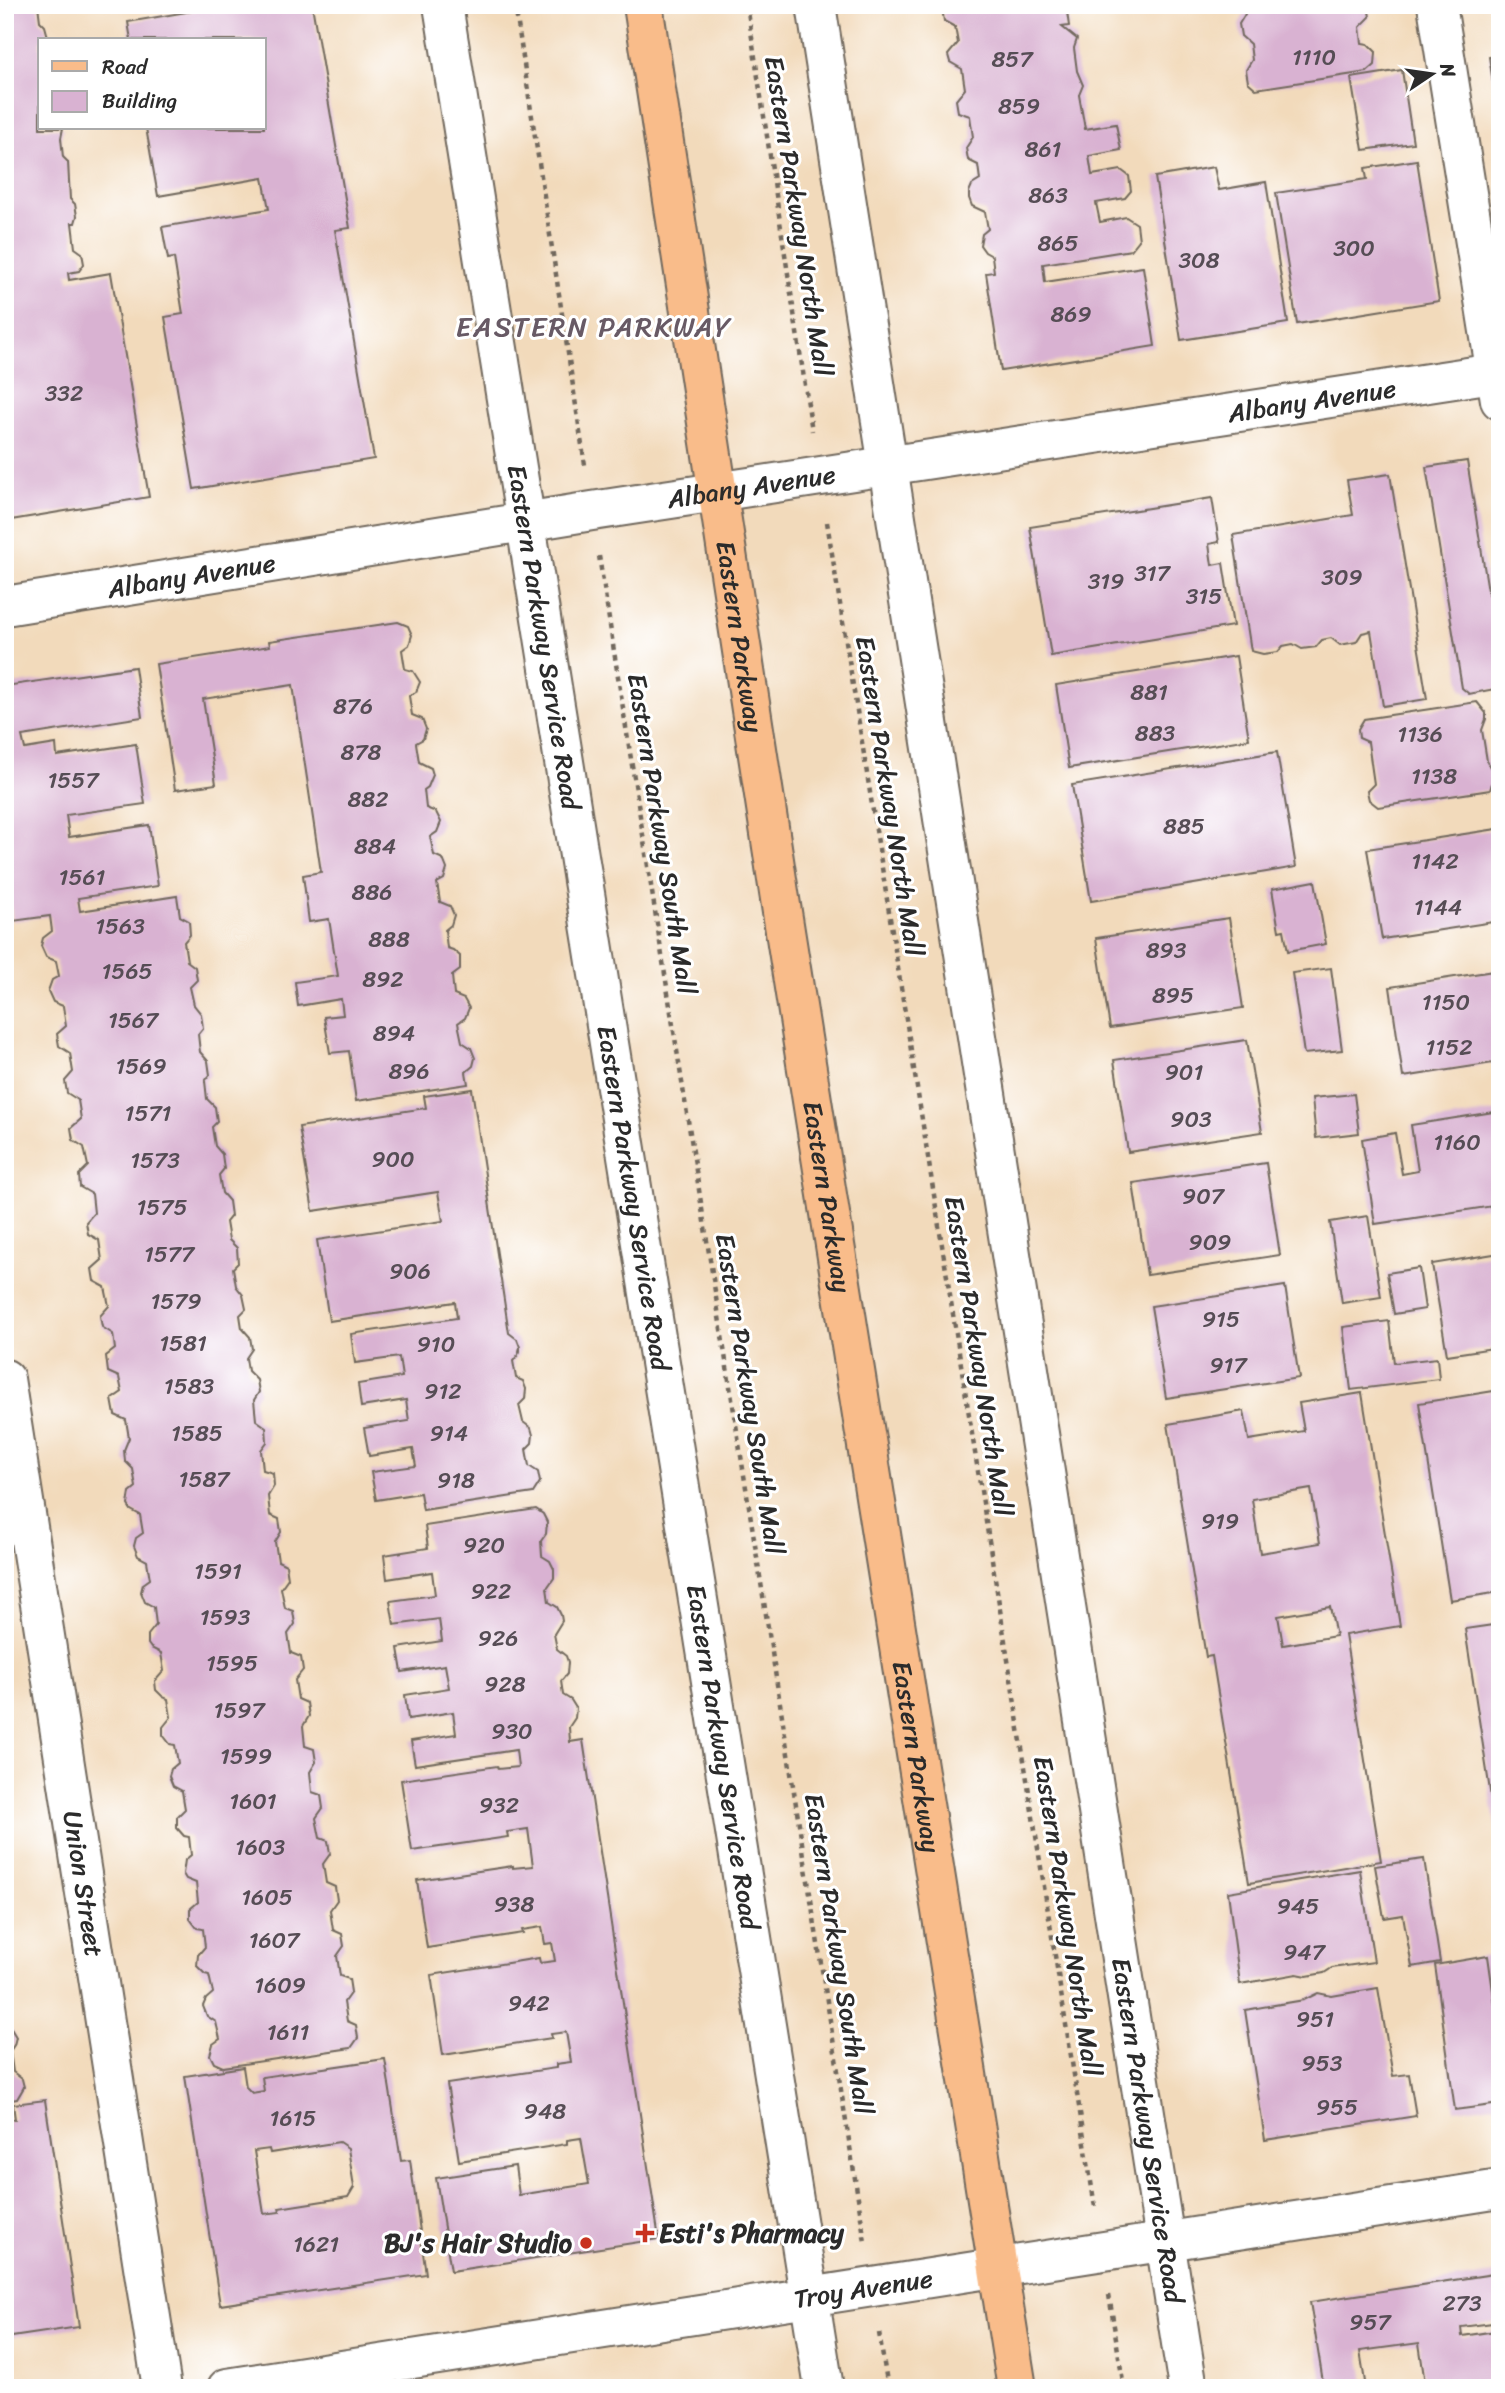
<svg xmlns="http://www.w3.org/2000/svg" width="1505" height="2393" viewBox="0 0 1505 2393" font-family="Sriracha,sans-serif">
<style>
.building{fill:#d9b2d2;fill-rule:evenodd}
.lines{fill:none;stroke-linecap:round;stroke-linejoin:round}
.minor-casing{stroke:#71685d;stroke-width:42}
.primary-casing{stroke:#71685d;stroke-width:42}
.path{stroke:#71685d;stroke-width:4.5;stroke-dasharray:5 5;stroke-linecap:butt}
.minor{stroke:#fff;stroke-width:38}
.primary{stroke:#f9bc8a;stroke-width:38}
.poi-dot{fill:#c8321e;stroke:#fff;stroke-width:2.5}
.labels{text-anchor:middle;stroke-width:6;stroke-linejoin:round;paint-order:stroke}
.number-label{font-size:23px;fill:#564d55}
.street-label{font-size:26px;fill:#2b2b2b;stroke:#fff}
.poi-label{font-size:26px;font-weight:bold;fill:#2b2b2b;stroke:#fff;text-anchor:start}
.neighbourhood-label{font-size:28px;letter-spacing:2px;fill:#685a65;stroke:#fff}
</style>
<rect width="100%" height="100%" fill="#fff"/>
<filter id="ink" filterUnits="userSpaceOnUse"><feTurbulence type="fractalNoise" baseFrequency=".0143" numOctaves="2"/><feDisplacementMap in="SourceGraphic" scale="14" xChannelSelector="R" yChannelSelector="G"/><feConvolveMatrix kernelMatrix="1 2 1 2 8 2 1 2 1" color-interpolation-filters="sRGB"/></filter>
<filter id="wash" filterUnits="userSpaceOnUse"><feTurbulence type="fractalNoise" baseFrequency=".00686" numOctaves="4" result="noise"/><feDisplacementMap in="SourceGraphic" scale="28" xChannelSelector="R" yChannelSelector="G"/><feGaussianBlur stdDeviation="1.57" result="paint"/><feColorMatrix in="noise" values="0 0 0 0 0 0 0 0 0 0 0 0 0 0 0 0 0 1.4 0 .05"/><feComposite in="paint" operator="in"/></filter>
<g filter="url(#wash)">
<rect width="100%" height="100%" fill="#f2dabb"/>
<g id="blocks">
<g class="building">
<polygon points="5,5 38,5 40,21 45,26 48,37 46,40 40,40 40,128 63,128 61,138 63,157 68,162 70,199 75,204 77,216 75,223 72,223 75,248 82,253 84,264 79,271 68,273 69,280 111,273 149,497 5,521"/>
<polygon points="227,5 312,5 350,228 335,230 374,459 194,489 165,317 183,314 174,258 168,259 162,227 269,209 263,178 158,196 146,128 264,128 264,40 131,40 128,22"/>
<polygon points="944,5 1066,5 1069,26 1062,27 1077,39 1074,48 1077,71 1083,85 1079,95 1085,129 1116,124 1121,150 1089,156 1092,175 1121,170 1129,176 1131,191 1125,198 1096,203 1100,222 1126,217 1137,224 1139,240 1131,250 1043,264 1045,282 1143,267 1155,346 1001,371 986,273 994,272 992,256 985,252 980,245 982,234 988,229 985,212 972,206 969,198 969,192 972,185 980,180 978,165 968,160 966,148 973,137 970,116 958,112 956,100 965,89 962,69 950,62 948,55 958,43 955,27 944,21 942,8"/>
<polygon points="1244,5 1368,5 1370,17 1360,27 1362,43 1368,44 1376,52 1375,65 1367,72 1256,89 1248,82 1246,70 1252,60 1250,44 1241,36 1239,24 1245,14"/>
<polygon points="1500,55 1500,113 1498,114 1489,57"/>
<polygon points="1402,70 1413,143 1363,150 1351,78"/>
<polygon points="1417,160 1439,301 1297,324 1276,193 1367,179 1365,168"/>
<polygon points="1214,167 1219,190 1266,182 1288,323 1181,340 1155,177"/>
<polygon points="1467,461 1500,665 1500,688 1469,694 1462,688 1426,467"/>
<polygon points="1390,474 1427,699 1383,706 1371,631 1362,633 1356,642 1340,645 1331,638 1322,640 1316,647 1302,649 1293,644 1283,646 1278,652 1263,654 1251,651 1233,535 1353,515 1347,480"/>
<polygon points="1212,498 1219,542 1209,544 1212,565 1223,563 1233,626 1051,656 1030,527"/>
<polygon points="398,622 408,626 412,635 409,645 402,650 405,669 413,671 420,682 416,692 409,696 412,715 422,719 426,729 423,739 416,743 419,762 431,768 433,775 428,787 424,790 426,808 436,812 441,822 437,832 430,837 434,855 443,859 447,869 444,879 437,883 440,902 450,906 454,915 451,925 445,930 447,948 453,950 460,956 460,970 452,976 454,995 464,999 469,1008 465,1018 458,1023 462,1042 471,1048 475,1058 473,1066 466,1072 468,1084 356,1101 349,1051 330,1053 324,1017 343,1015 341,999 298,1006 295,982 338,976 329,919 309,922 303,875 321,872 293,685 203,699 216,784 175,790 156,664 270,646 269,641"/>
<polygon points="1236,656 1249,739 1069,768 1056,685"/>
<polygon points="135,667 142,717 22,736 25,749 56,744 57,756 136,744 145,804 66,815 69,837 149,825 158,886 78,898 80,911 177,896 180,916 189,921 190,935 184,942 187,961 195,967 197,980 190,987 194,1005 201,1014 203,1028 198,1034 200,1052 208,1061 210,1075 205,1081 207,1099 215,1107 217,1122 212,1127 215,1146 222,1154 224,1169 219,1175 222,1193 229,1201 231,1216 226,1222 229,1240 237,1248 238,1263 233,1268 236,1286 243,1295 246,1309 240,1315 242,1328 250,1337 252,1349 246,1358 248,1371 257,1380 259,1392 254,1400 256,1420 266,1427 267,1442 261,1450 263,1470 273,1473 274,1486 268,1496 270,1515 279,1519 281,1532 275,1542 278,1561 286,1565 288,1578 281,1588 285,1608 293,1611 295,1624 288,1634 291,1653 301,1657 303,1670 295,1680 298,1699 307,1703 309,1716 303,1726 305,1746 314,1749 316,1762 310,1772 312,1792 321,1795 323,1808 316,1818 320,1838 328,1841 330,1854 323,1864 326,1883 335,1887 337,1900 330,1910 333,1930 342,1934 344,1946 337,1956 340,1976 349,1979 351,1992 344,2002 347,2021 356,2025 358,2038 351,2048 223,2067 214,2063 210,2055 213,2044 220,2039 216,2022 207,2016 203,2006 206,1999 213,1993 209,1975 205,1974 197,1966 198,1955 205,1947 203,1929 197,1928 190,1919 190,1909 198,1902 196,1883 186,1879 183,1874 185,1860 191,1855 189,1837 184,1836 177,1828 177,1817 185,1809 182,1791 173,1786 169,1776 171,1769 178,1763 175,1745 170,1744 163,1735 163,1727 171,1717 168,1699 163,1697 156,1690 155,1681 164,1671 161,1653 151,1648 148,1644 148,1635 156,1625 154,1607 145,1602 141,1592 143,1584 150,1579 147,1561 138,1556 134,1546 136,1538 143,1533 140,1515 131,1510 128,1505 130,1492 136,1487 133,1469 125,1461 124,1450 129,1438 126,1420 115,1415 112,1399 122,1392 119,1377 108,1372 106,1356 115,1349 113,1334 102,1327 100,1316 109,1306 105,1287 94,1281 92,1269 102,1260 99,1240 88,1234 86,1222 94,1213 92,1194 80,1187 79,1175 88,1166 84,1147 73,1140 71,1128 81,1119 78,1100 67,1093 65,1081 73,1072 70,1053 59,1046 57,1034 66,1026 63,1006 53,1002 48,991 52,980 59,976 56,961 46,957 41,946 43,938 52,931 50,916 13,921 5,869 5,686"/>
<polygon points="1477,702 1486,713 1486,719 1482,730 1487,761 1495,773 1490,790 1378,807 1369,800 1367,791 1374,784 1368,742 1359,738 1358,729 1364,719"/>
<polygon points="1277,752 1296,867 1091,901 1072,785"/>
<polygon points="1497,829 1500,848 1500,921 1382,939 1367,849"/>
<polygon points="1315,881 1326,944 1288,951 1284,930 1279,931 1272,889"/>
<polygon points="1229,918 1243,1008 1110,1028 1096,938"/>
<polygon points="1331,968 1342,1050 1304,1054 1292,973"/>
<polygon points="1500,970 1500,1062 1403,1077 1390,987"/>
<polygon points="1247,1040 1262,1132 1128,1152 1114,1060"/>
<polygon points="472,1089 509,1333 517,1339 520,1347 518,1355 513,1361 516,1378 523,1381 526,1389 525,1399 519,1405 523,1422 531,1428 533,1435 532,1443 526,1449 529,1466 538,1472 540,1482 533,1493 423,1510 420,1493 376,1500 371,1472 416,1466 413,1449 369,1456 364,1428 409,1421 406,1400 361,1407 358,1384 402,1377 399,1357 355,1363 351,1334 457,1318 455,1302 329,1321 317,1240 443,1221 438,1192 313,1211 299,1127 426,1108 424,1096"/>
<polygon points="1354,1094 1359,1133 1316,1138 1312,1098"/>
<polygon points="1500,1111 1500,1205 1375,1224 1362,1139 1395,1133 1402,1174 1418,1171 1411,1125"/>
<polygon points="1266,1163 1280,1255 1147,1275 1133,1183"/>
<polygon points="1368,1216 1381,1297 1342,1303 1330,1222"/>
<polygon points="1500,1253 1500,1347 1447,1355 1432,1264"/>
<polygon points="1419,1268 1425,1309 1394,1314 1387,1273"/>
<polygon points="1285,1286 1299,1378 1166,1398 1151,1306"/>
<polygon points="1389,1321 1394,1363 1437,1358 1439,1379 1351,1390 1343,1327"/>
<polygon points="1500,1390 1500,1459 1496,1460 1500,1483 1500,1592 1450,1600 1419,1403"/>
<path d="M1362 1393 1400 1626 1345 1635 1381 1861 1249 1883 1212 1656 1206 1657 1168 1424 1244 1411 1249 1440 1304 1431 1299 1403ZM1311 1489 1320 1543 1260 1553 1252 1499ZM1330 1607 1336 1636 1283 1645 1278 1616Z"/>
<polygon points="536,1509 543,1514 547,1522 546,1534 541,1541 542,1556 550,1561 554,1569 554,1578 547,1588 549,1602 557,1607 561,1615 562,1621 554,1634 557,1649 566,1656 568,1662 567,1674 561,1681 563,1695 571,1700 576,1708 575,1718 569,1727 570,1742 583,1740 659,2239 451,2271 436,2178 515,2166 519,2195 589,2184 581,2138 567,2140 567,2144 459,2161 447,2084 556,2068 556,2064 571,2062 566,2032 551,2034 552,2038 443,2055 431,1975 539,1958 540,1963 555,1961 552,1943 545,1944 542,1927 522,1930 523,1933 427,1948 417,1880 513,1866 513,1868 533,1866 528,1829 507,1832 508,1837 412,1851 401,1780 497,1766 498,1769 518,1767 516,1750 415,1765 411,1741 456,1734 453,1712 408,1719 405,1695 449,1688 445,1665 402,1672 398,1648 442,1641 439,1619 394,1625 390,1601 435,1595 432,1572 387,1579 384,1555 428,1548 425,1526"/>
<polygon points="1500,1624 1500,1829 1496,1830 1465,1629"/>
<polygon points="1424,1859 1440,1962 1412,1967 1403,1915 1384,1918 1375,1866"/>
<polygon points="1360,1870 1374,1962 1332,1968 1324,1973 1307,1976 1297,1974 1240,1984 1228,1892"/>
<polygon points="1488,1956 1500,2040 1500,2104 1455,2110 1435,1965"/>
<polygon points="1378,1988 1393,2076 1409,2074 1416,2116 1265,2140 1245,2010 1304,2000 1318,1993 1332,1996"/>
<polygon points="5,2024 10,2027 16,2037 14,2045 10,2051 13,2072 22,2079 24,2087 17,2099 5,2101"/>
<path d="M385 2059 401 2161 410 2160 426 2274 220 2305 185 2076 243 2067 246 2087 252 2093 264 2091 262 2077ZM339 2142 348 2148 354 2187 348 2197 279 2208 280 2212 264 2214 254 2151 269 2149 270 2153Z"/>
<polygon points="45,2100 79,2327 5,2338 5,2121 15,2119 13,2104"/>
<polygon points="1500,2273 1500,2322 1461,2327 1462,2336 1496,2331 1500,2356 1500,2388 1403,2388 1425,2383 1419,2343 1360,2351 1366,2388 1324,2388 1310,2302"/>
</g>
</g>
</g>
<g filter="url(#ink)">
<use href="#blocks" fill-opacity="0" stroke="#71685d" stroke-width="2"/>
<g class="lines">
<defs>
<g id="minor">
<path id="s1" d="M443 5 824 2388"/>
<path id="s2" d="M816 5 1188 2388"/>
<polyline points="1437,5 1500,400"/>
<path id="s3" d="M5 606 592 511 1500 372"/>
<path id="s4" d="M5 1379 162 2388"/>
<path id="s5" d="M227 2388 1500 2189"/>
</g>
<g id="primary">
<path id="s6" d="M643 5 782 912 1017 2388"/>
</g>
</defs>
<use href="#minor" class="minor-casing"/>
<use href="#primary" class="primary-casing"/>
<g class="path">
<polyline points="515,5 585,465"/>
<polyline points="747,5 812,431"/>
<polyline points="827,522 1095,2207"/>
<polyline points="599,556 865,2242"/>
<polyline points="1109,2295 1124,2388"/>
<polyline points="879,2333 888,2388"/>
</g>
<use href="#minor" class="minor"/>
<use href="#primary" class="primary"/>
</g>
</g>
<g class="poi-dot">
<path d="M641.5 2222.5h7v7h7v7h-7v7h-7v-7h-7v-7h7z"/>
<circle cx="586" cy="2243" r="7"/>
</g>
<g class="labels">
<g class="number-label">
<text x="1314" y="65">1110</text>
<text x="1012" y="67">857</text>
<text x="1019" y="114">859</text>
<text x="1043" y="157">861</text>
<text x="1048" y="203">863</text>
<text x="1058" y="251">865</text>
<text x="1354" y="256">300</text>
<text x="1199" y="268">308</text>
<text x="1071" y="322">869</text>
<text x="64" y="401">332</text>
<text x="1152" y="581">317</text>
<text x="1342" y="585">309</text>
<text x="1106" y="589">319</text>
<text x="1204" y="604">315</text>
<text x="1149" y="700">881</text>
<text x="353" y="714">876</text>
<text x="1155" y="741">883</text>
<text x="1420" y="742">1136</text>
<text x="361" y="760">878</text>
<text x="1434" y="784">1138</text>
<text x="73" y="788">1557</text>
<text x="368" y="807">882</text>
<text x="1184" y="834">885</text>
<text x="375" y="854">884</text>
<text x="1435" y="869">1142</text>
<text x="82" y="885">1561</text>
<text x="372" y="900">886</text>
<text x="1438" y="915">1144</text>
<text x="120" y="934">1563</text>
<text x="389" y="947">888</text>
<text x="1166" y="958">893</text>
<text x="127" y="979">1565</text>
<text x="383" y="987">892</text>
<text x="1173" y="1003">895</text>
<text x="1446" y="1010">1150</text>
<text x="133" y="1028">1567</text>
<text x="394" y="1041">894</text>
<text x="1449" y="1055">1152</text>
<text x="141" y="1074">1569</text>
<text x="409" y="1079">896</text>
<text x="1184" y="1080">901</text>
<text x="148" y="1121">1571</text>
<text x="1191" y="1127">903</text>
<text x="1457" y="1150">1160</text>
<text x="393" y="1167">900</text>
<text x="155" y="1168">1573</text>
<text x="1203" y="1204">907</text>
<text x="162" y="1215">1575</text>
<text x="1210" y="1250">909</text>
<text x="169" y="1262">1577</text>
<text x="410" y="1279">906</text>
<text x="176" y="1309">1579</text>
<text x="1221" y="1327">915</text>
<text x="183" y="1351">1581</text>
<text x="436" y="1352">910</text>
<text x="1228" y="1373">917</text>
<text x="189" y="1394">1583</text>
<text x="443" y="1399">912</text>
<text x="197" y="1441">1585</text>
<text x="449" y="1441">914</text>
<text x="204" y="1487">1587</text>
<text x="456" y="1488">918</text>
<text x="1220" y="1529">919</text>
<text x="484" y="1553">920</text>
<text x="218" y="1579">1591</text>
<text x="491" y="1599">922</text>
<text x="225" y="1625">1593</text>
<text x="498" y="1646">926</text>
<text x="232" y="1671">1595</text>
<text x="505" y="1692">928</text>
<text x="239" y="1718">1597</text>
<text x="512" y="1739">930</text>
<text x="246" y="1764">1599</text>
<text x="253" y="1809">1601</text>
<text x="499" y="1813">932</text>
<text x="260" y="1855">1603</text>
<text x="267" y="1905">1605</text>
<text x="514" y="1912">938</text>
<text x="1298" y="1914">945</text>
<text x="274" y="1948">1607</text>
<text x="1304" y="1960">947</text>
<text x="280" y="1993">1609</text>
<text x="529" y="2011">942</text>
<text x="1315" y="2027">951</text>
<text x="288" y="2040">1611</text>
<text x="1322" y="2071">953</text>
<text x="1337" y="2115">955</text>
<text x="545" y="2119">948</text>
<text x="293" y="2126">1615</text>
<text x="316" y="2252">1621</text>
<text x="1462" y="2311">273</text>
<text x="1370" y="2330">957</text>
</g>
<g class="street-label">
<text transform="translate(799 216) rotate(81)" y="9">Eastern Parkway North Mall</text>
<text dy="9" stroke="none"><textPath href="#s3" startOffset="1323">Albany Avenue</textPath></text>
<text dy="9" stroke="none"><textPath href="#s3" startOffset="756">Albany Avenue</textPath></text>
<text dy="9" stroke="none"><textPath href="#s3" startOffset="189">Albany Avenue</textPath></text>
<text dy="9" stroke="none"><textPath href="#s1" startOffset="640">Eastern Parkway Service Road</textPath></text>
<text dy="9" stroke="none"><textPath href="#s6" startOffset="639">Eastern Parkway</textPath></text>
<text transform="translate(890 796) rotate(81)" y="9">Eastern Parkway North Mall</text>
<text transform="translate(662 834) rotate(81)" y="9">Eastern Parkway South Mall</text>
<text dy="9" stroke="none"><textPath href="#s1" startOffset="1208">Eastern Parkway Service Road</textPath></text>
<text dy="9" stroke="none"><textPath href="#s6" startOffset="1206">Eastern Parkway</textPath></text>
<text transform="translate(979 1356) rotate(81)" y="9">Eastern Parkway North Mall</text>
<text transform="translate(750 1394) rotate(81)" y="9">Eastern Parkway South Mall</text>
<text dy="9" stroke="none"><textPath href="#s1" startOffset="1774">Eastern Parkway Service Road</textPath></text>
<text dy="9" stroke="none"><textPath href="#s6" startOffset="1773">Eastern Parkway</textPath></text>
<text dy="9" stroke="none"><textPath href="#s4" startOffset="511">Union Street</textPath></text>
<text transform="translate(1068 1916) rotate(81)" y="9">Eastern Parkway North Mall</text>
<text transform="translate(839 1954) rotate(81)" y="9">Eastern Parkway South Mall</text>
<text dy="9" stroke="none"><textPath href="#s2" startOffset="2151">Eastern Parkway Service Road</textPath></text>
<text dy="9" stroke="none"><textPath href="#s5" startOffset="644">Troy Avenue</textPath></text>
</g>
<g class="poi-label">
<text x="659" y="2242">Esti's Pharmacy</text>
<text x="572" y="2252" text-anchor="end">BJ's Hair Studio</text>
</g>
<g class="neighbourhood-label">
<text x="594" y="336">EASTERN PARKWAY</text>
</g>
</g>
<rect width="1505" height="2393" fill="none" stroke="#fff" stroke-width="28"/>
<rect x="38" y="38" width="228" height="91" fill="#ffffff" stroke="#aaaaaa" stroke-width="2"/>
<rect x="52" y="61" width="35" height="10" fill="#f9bc8a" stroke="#aaaaaa" stroke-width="2"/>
<text x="102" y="74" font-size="21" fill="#2b2b2b">Road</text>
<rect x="52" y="91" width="35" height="21" fill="#d9b2d2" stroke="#aaaaaa" stroke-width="2"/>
<text x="102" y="108" font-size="21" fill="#2b2b2b">Building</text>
<g transform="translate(1432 74) rotate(77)" stroke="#ffffff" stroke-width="5" paint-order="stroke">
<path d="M0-5L12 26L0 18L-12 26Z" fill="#2b2b2b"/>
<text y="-10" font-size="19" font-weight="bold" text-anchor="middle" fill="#2b2b2b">N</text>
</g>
</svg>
